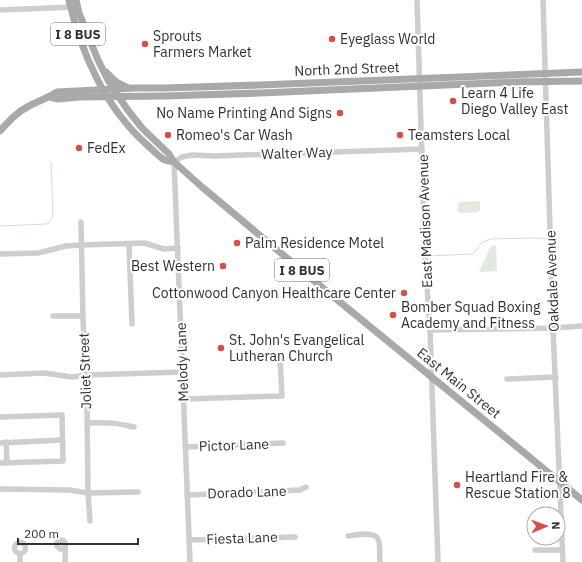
<svg xmlns="http://www.w3.org/2000/svg" width="582" height="562" viewBox="0 0 582 562" font-family="'IBM Plex Sans',sans-serif">
<style>
.green{fill:#e2e9dd}
.lines{fill:none;stroke-linecap:round;stroke-linejoin:round}
.stream{stroke:#cedbea;stroke-width:1}
.minor{stroke:#cecece;stroke-width:5.5}
.major{stroke:#a9a9a9;stroke-width:7}
.poi-dot{fill:#d75043;stroke:#fff;stroke-width:1.5}
.labels{text-anchor:middle;stroke-width:4;stroke-linejoin:round;paint-order:stroke}
.shield{fill:#fff;stroke:#6f6f6f;stroke-width:1}
.shield-label{font-size:13px;font-weight:bold;fill:#313131}
.poi-label{font-size:14px;fill:#313131;stroke:#fff;text-anchor:start}
.street-label{font-size:14px;fill:#313131;stroke:#fff}
</style>
<rect width="100%" height="100%" fill="#fff"/>
<g class="green">
<polygon points="478,201 480,203 480,210 478,212 460,213 458,211 458,204 460,202"/>
<polygon points="496,245 497,271 479,272 491,246"/>
</g>
<g class="lines">
<g class="stream">
<polyline points="0,226 47,224 50,222 53,214 51,162"/>
<polyline points="427,256 472,254 475,252 481,243 490,239 536,238 548,239"/>
</g>
<g class="minor">
<polyline points="417,0 425,256 430,330 438,562"/>
<polyline points="543,0 553,328 563,562"/>
<polyline points="0,10 74,7"/>
<polyline points="81,222 83,319 87,406 88,493 90,521"/>
<polyline points="129,244 132,324"/>
<polyline points="0,254 38,253 66,246 81,245 144,243 164,249 178,248"/>
<polyline points="53,316 83,316"/>
<polyline points="430,330 553,328 582,326"/>
<polyline points="0,375 44,373 72,377 86,375 183,372"/>
<polyline points="507,379 556,377"/>
<polyline points="184,399 282,396 280,359"/>
<polyline points="0,417 62,415 63,461 0,463"/>
<path d="M87 423C106 422 116 423 134 427"/>
<polyline points="6,442 7,463"/>
<polyline points="0,443 62,440"/>
<polyline points="185,447 283,443"/>
<polyline points="0,489 69,490 88,493 138,492"/>
<polyline points="187,495 300,490 306,487"/>
<path d="M348 536C356 535 374 531 378 539 381 546 379 555 380 562"/>
<polyline points="189,540 295,537"/>
<circle cx="20" cy="548" r="5.5"/>
<path d="M65 547 63 549H60L57 546C56 542 58 540 62 540 63 540 64 541 65 542 66 543 65 559 65 562"/>
<polyline points="535,550 562,550"/>
<polyline points="20,554 20,562"/>
<polyline points="190,562 174,162 182,157 192,155 215,156 422,149"/>
</g>
<g class="major">
<path d="M69 0C81 53 105 107 146 144 152 149 157 155 163 159 166 161 171 161 174 162"/>
<polyline points="76,0 79,13 89,38 98,60 108,80 127,109 142,128 169,154 174,162 202,187 324,289 582,500"/>
<polyline points="106,72 116,82 128,88"/>
<polyline points="50,97 58,99 79,97 165,96 260,93 514,82 582,81"/>
<path d="M0 131C9 121 17 112 29 106 38 101 48 98 57 92L135 88H165L260 85 582 72"/>
</g>
</g>
<g class="poi-dot">
<circle cx="332" cy="39" r="4"/>
<circle cx="145" cy="44" r="4"/>
<circle cx="453" cy="101" r="4"/>
<circle cx="340" cy="113" r="4"/>
<circle cx="168" cy="135" r="4"/>
<circle cx="400" cy="135" r="4"/>
<circle cx="79" cy="148" r="4"/>
<circle cx="237" cy="243" r="4"/>
<circle cx="223" cy="266" r="4"/>
<circle cx="404" cy="293" r="4"/>
<circle cx="393" cy="315" r="4"/>
<circle cx="221" cy="348" r="4"/>
<circle cx="457" cy="485" r="4"/>
</g>
<g class="labels">
<g class="shield">
<rect x="51" y="23" width="54" height="22" rx="3"/>
<rect x="275" y="259" width="54" height="22" rx="3"/>
</g>
<g class="shield-label">
<text x="78" y="39">I 8 BUS</text>
<text x="302" y="275">I 8 BUS</text>
</g>
<g class="poi-label">
<text x="153" y="41">Sprouts<tspan x="153" dy="16">Farmers Market</tspan></text>
<text x="340" y="44">Eyeglass World</text>
<text x="461" y="98">Learn 4 Life<tspan x="461" dy="16">Diego Valley East</tspan></text>
<text x="332" y="118" text-anchor="end">No Name Printing And Signs</text>
<text x="176" y="140">Romeo's Car Wash</text>
<text x="408" y="140">Teamsters Local</text>
<text x="87" y="153">FedEx</text>
<text x="245" y="248">Palm Residence Motel</text>
<text x="215" y="271" text-anchor="end">Best Western</text>
<text x="396" y="298" text-anchor="end">Cottonwood Canyon Healthcare Center</text>
<text x="401" y="312">Bomber Squad Boxing<tspan x="401" dy="16">Academy and Fitness</tspan></text>
<text x="229" y="345">St. John's Evangelical<tspan x="229" dy="16">Lutheran Church</tspan></text>
<text x="465" y="482">Heartland Fire &amp;<tspan x="465" dy="16">Rescue Station 8</tspan></text>
</g>
<g class="street-label">
<text transform="translate(347 69) rotate(-2)" y="5">North 2nd Street</text>
<text transform="translate(297 153) rotate(-2)" y="5">Walter Way</text>
<text transform="translate(425 221) rotate(-92)" y="5">East Madison Avenue</text>
<text transform="translate(552 281) rotate(-92)" y="5">Oakdale Avenue</text>
<text transform="translate(182 362) rotate(-92)" y="5">Melody Lane</text>
<text transform="translate(85 371) rotate(-92)" y="5">Joliet Street</text>
<text transform="translate(459 383) rotate(39)" y="5">East Main Street</text>
<text transform="translate(234 445) rotate(-2)" y="5">Pictor Lane</text>
<text transform="translate(247 492) rotate(-2)" y="5">Dorado Lane</text>
<text transform="translate(242 538) rotate(-2)" y="5">Fiesta Lane</text>
</g>
</g>
<g transform="translate(546 526) rotate(88)"><circle r="19" fill="#ffffff" stroke="#adadad"/>
<path d="M0-3L7 15L0 10L-7 15Z" fill="#d75043"/>
<text y="-6" font-size="11" font-weight="bold" text-anchor="middle" fill="#313131">N</text>
</g>
<path d="M18 538v6h120v-6" fill="none" stroke="#313131" stroke-width="2"/>
<text x="24" y="538" font-size="12" fill="#313131" stroke="#ffffff" stroke-width="3" paint-order="stroke">200 m</text>
</svg>
